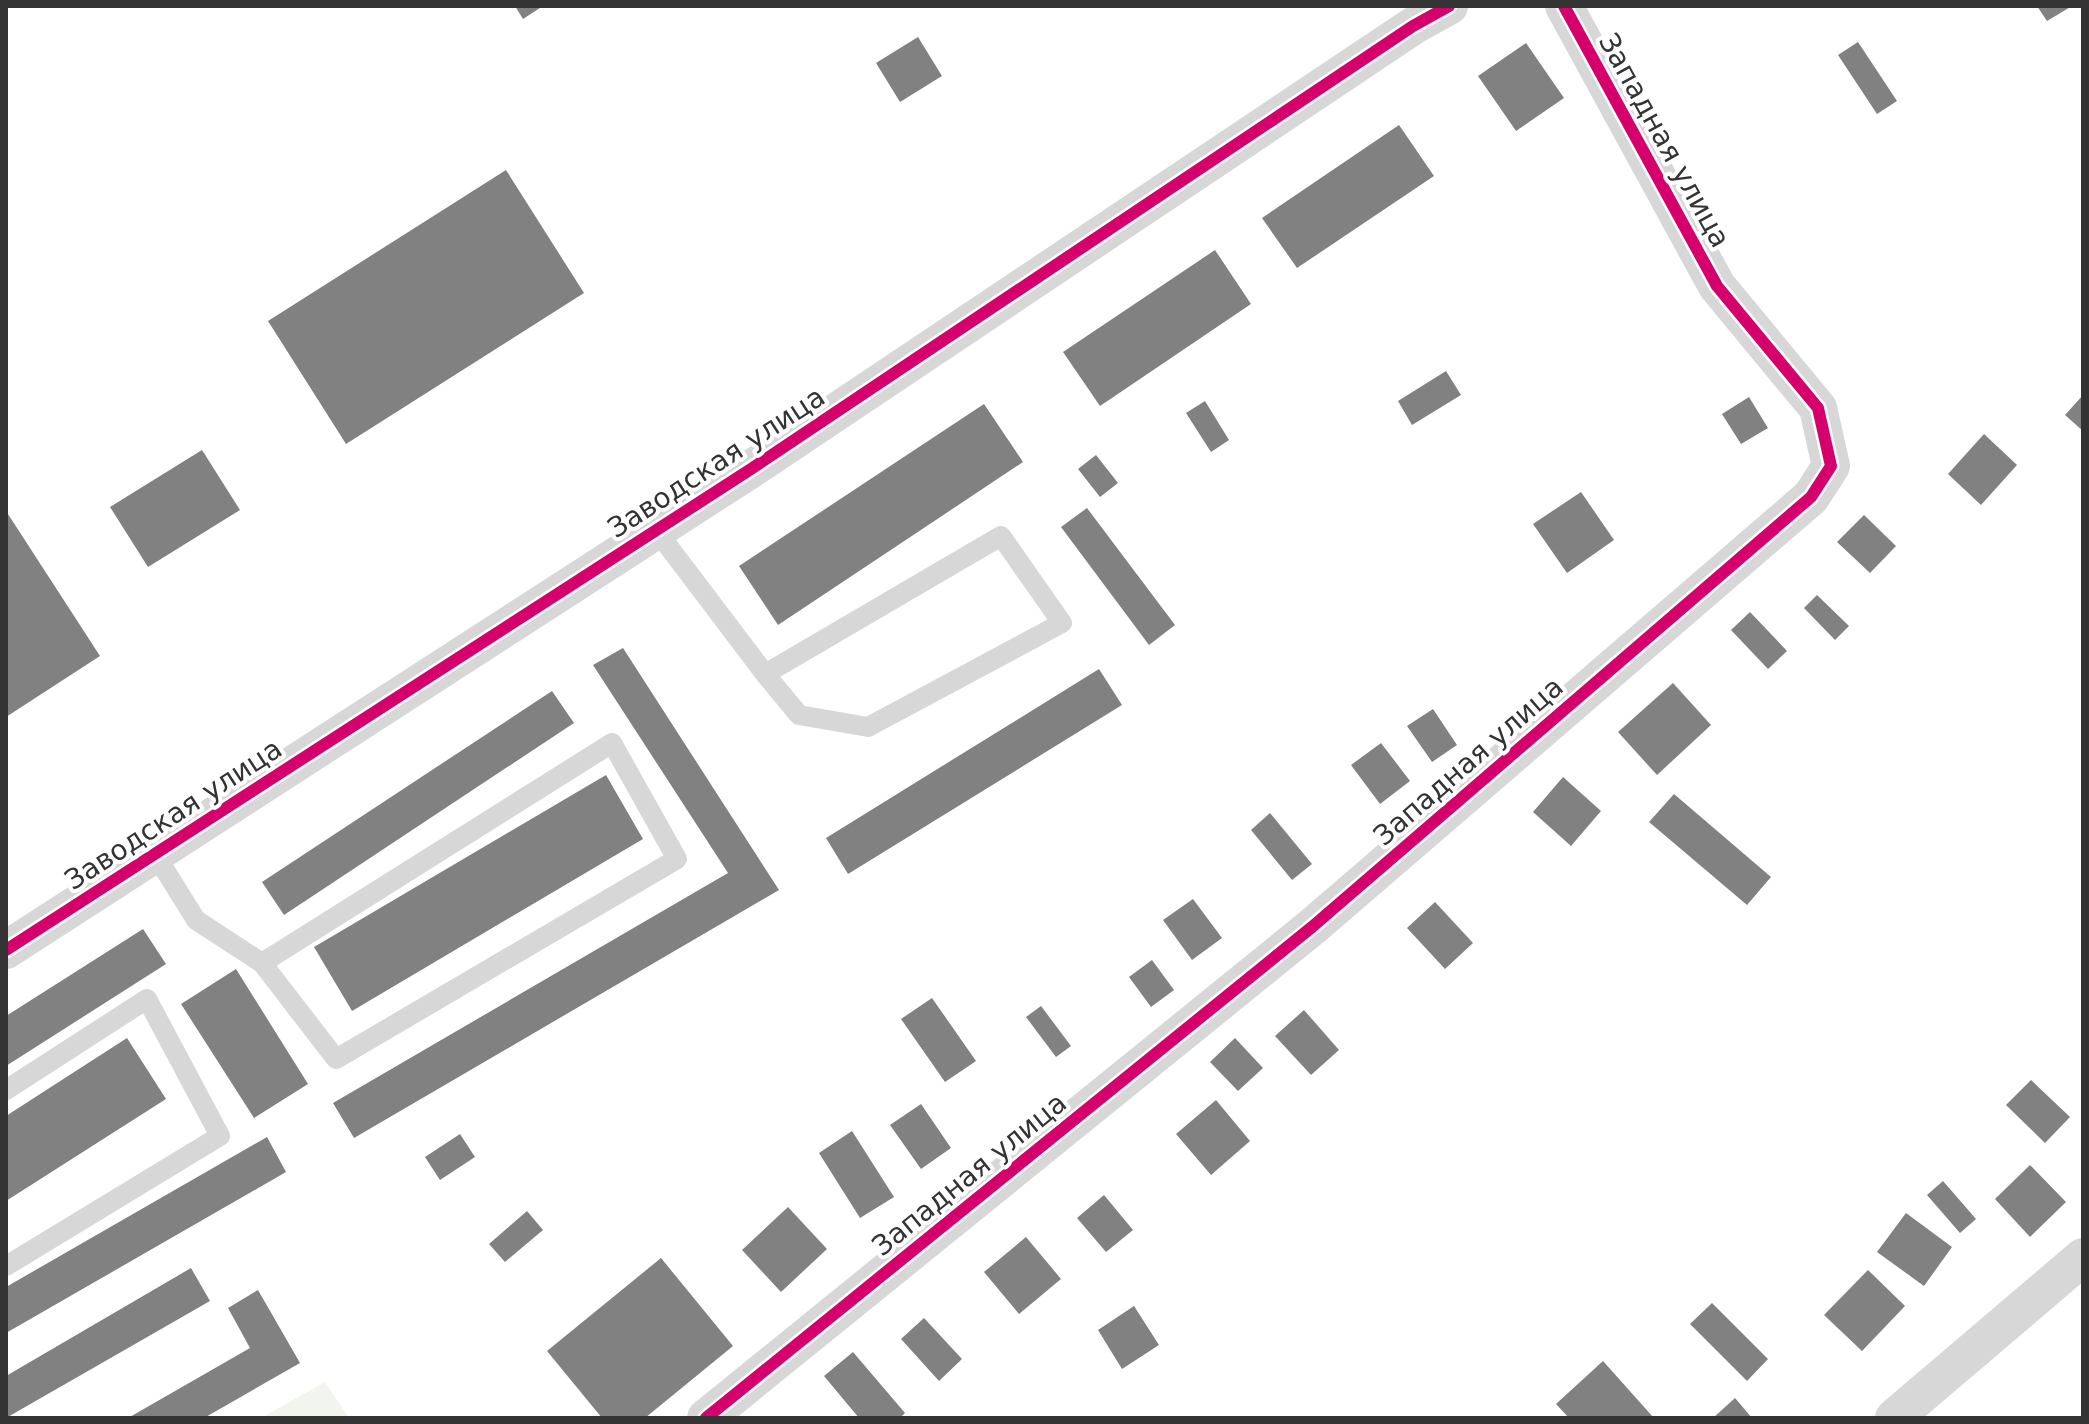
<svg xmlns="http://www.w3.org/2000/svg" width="2089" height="1424" viewBox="0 0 2089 1424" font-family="'DejaVu Sans',sans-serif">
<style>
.green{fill:#f1f5ed}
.building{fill:#818181}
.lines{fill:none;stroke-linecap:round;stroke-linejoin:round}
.lane{stroke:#d7d7d7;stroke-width:20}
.street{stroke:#d7d7d7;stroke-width:38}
.cycleway-casing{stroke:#fff;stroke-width:17}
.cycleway{stroke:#d6006c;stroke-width:12}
.labels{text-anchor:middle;stroke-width:8;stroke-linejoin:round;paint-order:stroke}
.street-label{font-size:28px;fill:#333;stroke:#fff}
</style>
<rect width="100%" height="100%" fill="#fff"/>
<polygon class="green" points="325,1382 349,1418 261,1418"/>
<g class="building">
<polygon points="515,6 543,6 523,19"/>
<polygon points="2037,6 2072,6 2047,21"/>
<polygon points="918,37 942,76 900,102 876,63"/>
<polygon points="1858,42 1897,101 1877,114 1838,55"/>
<polygon points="1526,43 1564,98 1516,131 1478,76"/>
<polygon points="1399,125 1434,176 1297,268 1262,218"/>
<polygon points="506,170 584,293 346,444 268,321"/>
<polygon points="1215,250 1251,304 1100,406 1063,352"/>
<polygon points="1446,371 1461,395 1412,425 1398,401"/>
<polygon points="2083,395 2083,431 2065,415"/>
<polygon points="1749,397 1768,428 1741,444 1722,414"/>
<polygon points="1205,401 1229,440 1211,452 1186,413"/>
<polygon points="984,404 1023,462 778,625 739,566"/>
<polygon points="1984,434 2017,465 1981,505 1948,474"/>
<polygon points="202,450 240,510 148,567 110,507"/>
<polygon points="1096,455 1118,483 1100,497 1078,469"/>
<polygon points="1581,492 1614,540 1567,573 1533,524"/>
<polygon points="1087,508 1175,625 1149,645 1061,527"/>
<polygon points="6,511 100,656 6,717"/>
<polygon points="1864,515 1896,546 1870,573 1837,542"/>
<polygon points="1817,595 1849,626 1835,640 1804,608"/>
<polygon points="1750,612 1787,651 1768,669 1731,630"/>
<polygon points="623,648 779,890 354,1138 333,1103 728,873 593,665"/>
<polygon points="1099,669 1122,705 848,874 826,838"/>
<polygon points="1673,683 1711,725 1657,775 1618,732"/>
<polygon points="552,691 574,723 284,915 262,882"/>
<polygon points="1433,709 1457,745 1432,762 1407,726"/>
<polygon points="1381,743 1410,781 1380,804 1351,765"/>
<polygon points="606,775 643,839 352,1011 314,947"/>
<polygon points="1563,777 1601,811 1571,846 1533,812"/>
<polygon points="1674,794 1771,877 1747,905 1649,822"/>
<polygon points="1270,813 1312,864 1292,880 1251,830"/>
<polygon points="1193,899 1222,938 1192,960 1163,920"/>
<polygon points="1435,902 1473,943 1445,969 1407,928"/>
<polygon points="143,929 166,964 6,1066 6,1016"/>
<polygon points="1152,960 1174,990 1151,1007 1129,977"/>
<polygon points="236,969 308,1084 254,1118 181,1004"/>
<polygon points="932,998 976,1061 945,1082 901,1019"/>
<polygon points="1041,1006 1071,1046 1056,1057 1026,1017"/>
<polygon points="1304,1010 1339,1050 1311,1075 1275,1036"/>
<polygon points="127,1038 166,1099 6,1201 6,1116"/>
<polygon points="1235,1038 1263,1068 1238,1091 1210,1062"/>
<polygon points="2031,1080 2070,1117 2045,1143 2006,1105"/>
<polygon points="1216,1100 1250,1141 1211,1175 1176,1134"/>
<polygon points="921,1104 951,1148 921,1169 890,1125"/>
<polygon points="852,1131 894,1197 860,1218 819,1153"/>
<polygon points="460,1134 475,1157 440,1180 425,1157"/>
<polygon points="267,1137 286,1172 6,1333 6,1287"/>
<polygon points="2030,1165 2066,1202 2030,1237 1995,1199"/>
<polygon points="1943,1181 1976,1219 1960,1233 1927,1195"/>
<polygon points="1104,1195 1133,1230 1106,1252 1077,1218"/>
<polygon points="788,1207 827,1249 781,1292 742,1250"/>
<polygon points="527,1211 543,1230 505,1262 489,1244"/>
<polygon points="1906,1213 1952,1247 1924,1286 1877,1252"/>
<polygon points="1026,1237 1061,1279 1019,1314 984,1272"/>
<polygon points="661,1258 733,1346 645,1418 602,1418 547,1351"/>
<polygon points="191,1268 210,1301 6,1418 6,1376"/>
<polygon points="1868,1270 1905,1306 1862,1351 1824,1315"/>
<polygon points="258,1290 300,1363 204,1418 128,1418 250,1348 228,1308"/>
<polygon points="1712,1303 1768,1359 1747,1381 1690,1324"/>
<polygon points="1134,1306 1159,1345 1122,1369 1098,1330"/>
<polygon points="924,1318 962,1359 939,1381 901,1339"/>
<polygon points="853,1352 905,1413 900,1418 859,1418 824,1376"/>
<polygon points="1603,1361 1653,1417 1652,1418 1569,1418 1556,1404"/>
<polygon points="1735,1398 1752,1418 1713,1418"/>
</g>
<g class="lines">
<g class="lane">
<polyline points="656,530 765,674 799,715 868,727 1062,623 1001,536 765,674"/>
<polyline points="155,854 196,920 262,963 336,1059 677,859 612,743 262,963"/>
<polyline points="6,1090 147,999 220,1136 6,1266"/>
</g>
<g class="street">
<polyline points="6,950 751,469 1413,26 1449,6"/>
<polyline points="706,1418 1312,927 1811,497 1831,466 1818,408 1717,286 1564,6"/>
<polyline points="1894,1418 2083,1257"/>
</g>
<defs>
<g id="cycleway">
<polyline points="6,950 751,469 1413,26 1449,6"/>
<polyline points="706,1418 1312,927 1811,497 1831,466 1818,408 1717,286 1564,6"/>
</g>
</defs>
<use href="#cycleway" class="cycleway-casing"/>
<use href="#cycleway" class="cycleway"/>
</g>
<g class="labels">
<g class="street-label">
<text transform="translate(1665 140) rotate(61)" y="10">Западная улица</text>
<text transform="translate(716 462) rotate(-33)" y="10">Заводская улица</text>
<text transform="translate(1468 761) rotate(-41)" y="10">Западная улица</text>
<text transform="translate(173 814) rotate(-33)" y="10">Заводская улица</text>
<text transform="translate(969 1174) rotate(-39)" y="10">Западная улица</text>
</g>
</g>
<rect width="2089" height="1424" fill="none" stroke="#333333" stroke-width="16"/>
</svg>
